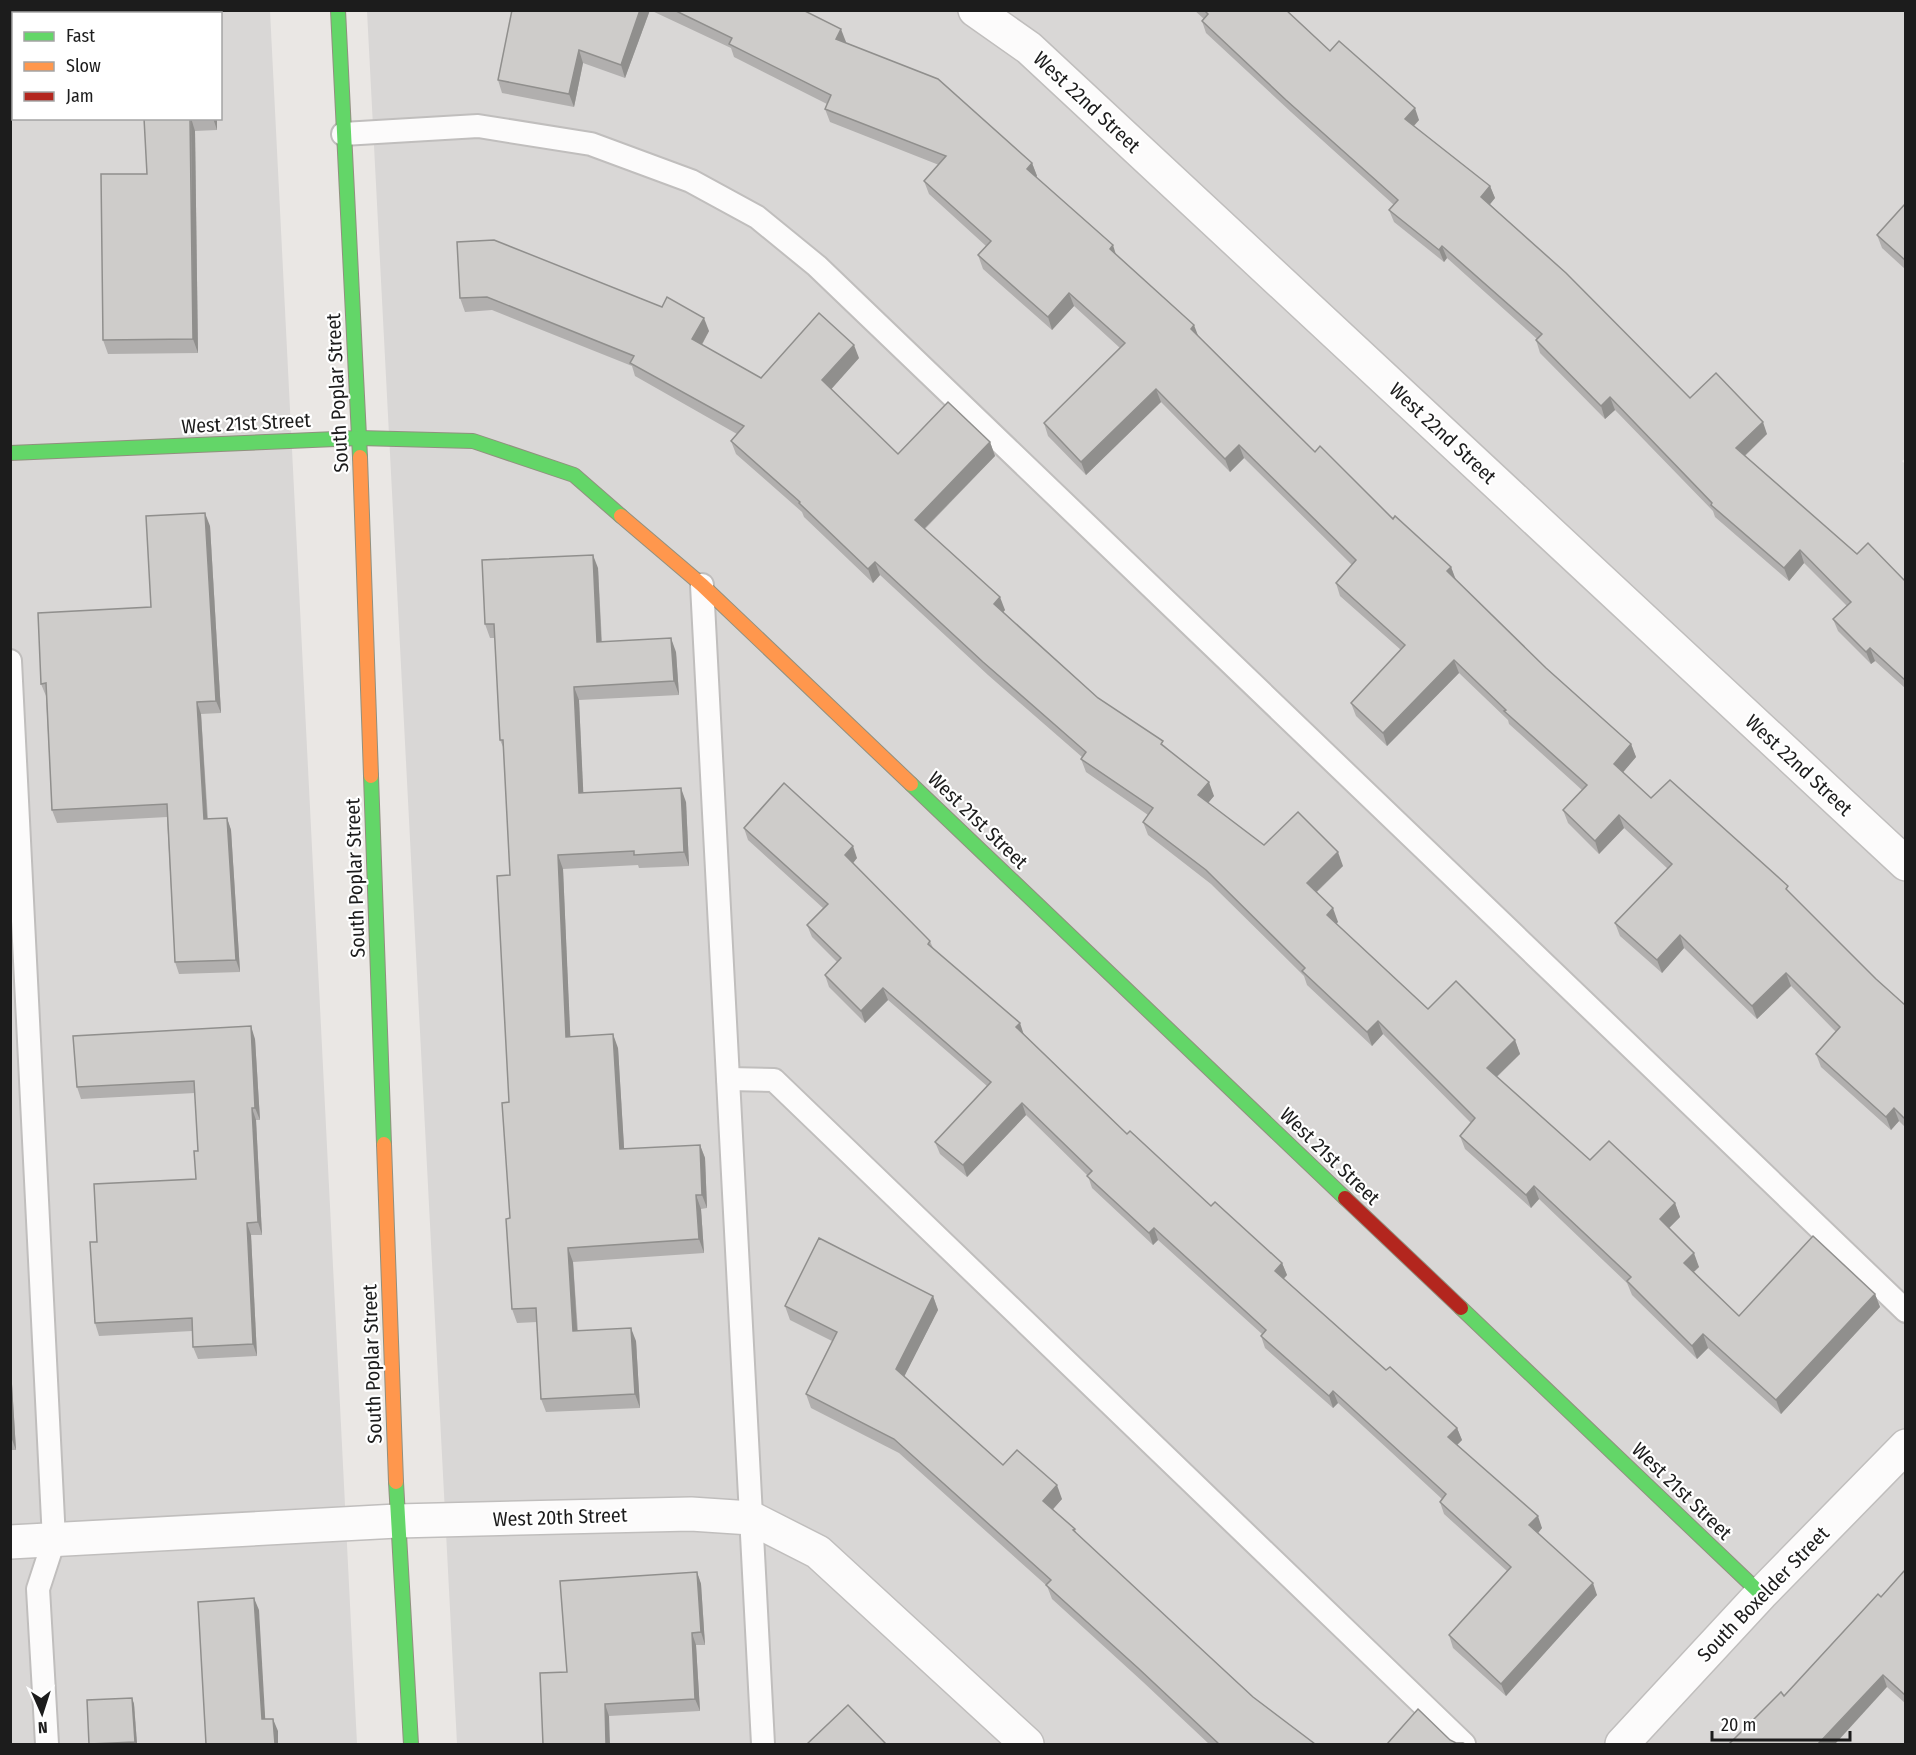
<svg xmlns="http://www.w3.org/2000/svg" width="1916" height="1755" viewBox="0 0 1916 1755" font-family="'Fira Sans Condensed',sans-serif">
<style>
.residential{fill:#d9d7d6;fill-rule:evenodd}
.lines{fill:none;stroke-linecap:round;stroke-linejoin:round}
.lane-casing{stroke:#c0bebd;stroke-width:26}
.street-casing{stroke:#c0bebd;stroke-width:36}
.fast-casing{stroke:#91907f;stroke-width:16}
.slow-casing{stroke:#91907f;stroke-width:16}
.jam-casing{stroke:#91907f;stroke-width:16}
.lane{stroke:#fcfbfb;stroke-width:22}
.street{stroke:#fcfbfb;stroke-width:33}
.fast{stroke:#63d668;stroke-width:14}
.slow{stroke:#ff974d;stroke-width:14}
.jam{stroke:#b3261e;stroke-width:14}
.wall{fill:#b1afae}
.shaded-wall{fill:#908f8d}
.building{fill:#ceccca;stroke:#908f8d;stroke-width:1.5}
.labels{text-anchor:middle;stroke-width:4.5;stroke-linejoin:round;paint-order:stroke}
.street-label{font-size:20px;fill:#1c1c1c;stroke:#fff}
</style>
<rect width="100%" height="100%" fill="#eae7e4"/>
<g class="residential">
<path d="M11 11H270L357 1744H11ZM14 14H220V118H14Z"/>
<polygon points="367,11 1905,11 1906,458 1902,461 1906,465 1905,1744 457,1744"/>
</g>
<g class="lines">
<defs>
<g id="lane">
<polyline points="343,134 478,126 591,144 691,181 757,217 817,266 1906,1311"/>
<polyline points="702,585 763,1744"/>
<polyline points="10,661 54,1540 38,1589 47,1744"/>
<polyline points="728,1079 774,1080 1464,1744"/>
</g>
<g id="street">
<polyline points="975,10 1029,48 1906,864"/>
<polyline points="10,1542 397,1521 691,1514 751,1518 818,1552 1027,1744"/>
<polyline points="1622,1744 1761,1594 1906,1446"/>
</g>
<g id="fast">
<polyline points="338,10 360,457"/>
<polyline points="10,453 359,438 473,441 574,475 621,516"/>
<polyline points="371,776 384,1144"/>
<polyline points="911,784 1345,1198"/>
<polyline points="1461,1308 1761,1594"/>
<polyline points="396,1482 411,1744"/>
</g>
<g id="slow">
<polyline points="360,457 371,776"/>
<polyline points="621,516 702,585 911,784"/>
<polyline points="384,1144 396,1482"/>
</g>
<polyline id="jam" points="1345,1198 1461,1308"/>
</defs>
<use href="#lane" class="lane-casing"/>
<use href="#street" class="street-casing"/>
<use href="#fast" class="fast-casing"/>
<use href="#slow" class="slow-casing"/>
<use href="#jam" class="jam-casing"/>
<use href="#lane" class="lane"/>
<use href="#street" class="street"/>
<use href="#fast" class="fast"/>
<use href="#slow" class="slow"/>
<use href="#jam" class="jam"/>
</g>
<g class="wall">
<polygon points="512,10 650,10 625,78 583,63 574,107 502,93 498,80"/>
<polygon points="650,10 803,10 846,42 845,43 1032,163 1037,176 1036,177 1116,254 1315,452 1451,567 1455,579 1546,668 1631,744 1636,757 1623,772 1651,798 1791,894 1876,979 1905,1005 1905,1127 1899,1121 1891,1130 1821,1067 1816,1054 1836,1032 1791,986 1757,1019 1684,948 1662,973 1620,936 1615,923 1668,869 1624,828 1599,854 1568,823 1563,810 1582,790 1509,724 1508,720 1459,673 1387,746 1356,716 1351,703 1401,650 1340,596 1336,583 1352,565 1244,458 1230,472 1161,402 1086,475 1048,436 1044,423 1120,348 1074,306 1052,330 983,269 978,255 986,246 929,194 924,181 939,165 830,122 825,109 827,104 734,57 731,48"/>
<polygon points="1194,10 1286,10 1330,51 1419,120 1414,126 1490,186 1495,198 1490,204 1690,398 1767,434 1745,456 1857,554 1905,581 1905,688 1875,661 1871,664 1838,631 1833,619 1847,606 1804,563 1789,581 1715,517 1713,511 1615,410 1605,419 1540,353 1536,340 1537,339 1447,258 1444,262 1394,222 1389,210 1394,205 1291,112 1206,33 1202,21 1204,19"/>
<polygon points="144,118 217,118 217,130 195,131 198,353 108,354 103,340 147,174"/>
<polygon points="1905,204 1905,269 1882,248 1877,235"/>
<polygon points="457,242 709,331 702,345 761,378 859,358 831,389 898,454 990,442 995,456 925,529 1005,610 1003,612 1098,698 1165,746 1214,796 1208,803 1264,845 1343,866 1317,892 1338,922 1336,924 1428,1009 1515,1040 1520,1054 1497,1077 1590,1160 1675,1203 1680,1217 1669,1228 1699,1267 1694,1272 1739,1316 1875,1294 1880,1307 1781,1414 1708,1348 1697,1359 1632,1295 1627,1283 1539,1199 1531,1208 1465,1149 1460,1136 1471,1123 1383,1034 1372,1046 1307,985 1304,976 1211,884 1148,835 1143,822 1148,815 1086,772 1081,759 1082,757 988,675 880,575 873,583 804,517 802,512 736,454 731,441 737,434 635,376 632,366 492,310 465,312 460,298"/>
<polygon points="210,526 221,713 201,714 208,819 227,818 231,830 240,972 179,974 175,962 167,817 57,823 52,810 46,696 41,684 151,607"/>
<polygon points="598,568 602,642 676,652 679,695 579,700 583,793 686,802 689,866 639,868 638,865 563,869 570,1037 618,1048 624,1149 700,1145 705,1158 707,1208 701,1209 704,1253 573,1262 578,1331 636,1341 640,1408 546,1412 541,1399 537,1322 517,1323 512,1309 509,1102 510,875 504,749 500,740 495,638 490,638 485,624"/>
<polygon points="744,828 857,858 853,863 930,941 933,948 1024,1034 1127,1134 1211,1206 1282,1263 1287,1275 1284,1279 1386,1370 1457,1428 1462,1440 1457,1445 1542,1528 1538,1533 1597,1595 1506,1696 1453,1648 1449,1635 1507,1571 1444,1514 1440,1502 1442,1499 1338,1403 1333,1408 1265,1348 1261,1336 1262,1334 1158,1240 1153,1245 1092,1188 1088,1176 1026,1115 967,1177 940,1154 935,1142 987,1086 888,1000 865,1023 829,987 825,975 837,962 812,937 807,925 823,908 748,840"/>
<polygon points="255,1039 260,1120 256,1120 262,1235 251,1235 257,1356 198,1359 193,1347 192,1331 99,1336 95,1323 97,1242 196,1179 198,1151 195,1093 81,1099 77,1087"/>
<polygon points="933,1296 938,1310 904,1376 1003,1465 1062,1499 1052,1509 1075,1529 1076,1533 1253,1697 1315,1744 1209,1744 1143,1682 1052,1599 1047,1586 899,1453 811,1408 806,1394 832,1341 790,1320 785,1306"/>
<polygon points="10,1380 12,1384 16,1450 10,1450"/>
<polygon points="1905,1570 1905,1703 1887,1687 1784,1696 1881,1597"/>
<polygon points="697,1572 701,1584 705,1645 696,1645 700,1711 609,1716 567,1672"/>
<polygon points="132,1698 134,1704 137,1744 89,1744"/>
</g>
<g class="shaded-wall">
<rect x="206" y="10" width="4" height="4"/>
<polygon points="640,10 650,10 625,78 621,65"/>
<polygon points="841,29 846,42 841,52 836,39"/>
<polygon points="579,50 583,63 574,107 569,94"/>
<polygon points="1415,108 1419,120 1409,131 1405,119"/>
<polygon points="191,118 195,131 198,353 193,339"/>
<polygon points="213,118 217,118 217,130"/>
<polygon points="1032,163 1037,176 1032,182 1027,169"/>
<polygon points="1490,186 1495,198 1486,209 1481,197"/>
<polygon points="1113,245 1117,258 1110,249"/>
<polygon points="1442,246 1447,258 1444,262 1439,250"/>
<polygon points="1069,293 1074,306 1052,330 1048,317"/>
<polygon points="704,318 709,331 697,353 692,339"/>
<polygon points="1194,325 1199,338 1191,329"/>
<polygon points="854,345 859,358 827,394 822,380"/>
<polygon points="1156,389 1161,402 1086,475 1081,462"/>
<polygon points="1610,397 1615,410 1605,419 1601,406"/>
<polygon points="1763,422 1767,434 1740,460 1736,448"/>
<polygon points="990,442 995,456 920,533 915,520"/>
<polygon points="1239,445 1244,458 1230,472 1225,459"/>
<polygon points="205,513 210,526 221,713 216,701"/>
<polygon points="1800,550 1804,563 1789,581 1784,568"/>
<polygon points="593,555 598,568 602,656 597,642"/>
<polygon points="875,562 880,575 873,583 868,569"/>
<polygon points="1451,567 1456,580 1447,571"/>
<polygon points="1000,597 1005,610 999,617 994,604"/>
<polygon points="671,638 676,652 679,695 674,681"/>
<polygon points="1870,648 1875,661 1871,664 1866,652"/>
<polygon points="1454,660 1459,673 1387,746 1383,733"/>
<polygon points="574,687 579,700 584,807 579,793"/>
<polygon points="197,702 201,714 208,832 204,819"/>
<polygon points="1631,744 1636,757 1619,777 1614,764"/>
<polygon points="1209,782 1214,796 1203,809 1198,795"/>
<polygon points="681,788 686,802 689,866 684,852"/>
<polygon points="1619,815 1624,828 1599,854 1595,841"/>
<polygon points="227,818 231,830 240,972 236,960"/>
<polygon points="853,846 857,858 849,868 845,855"/>
<polygon points="1338,852 1343,866 1312,896 1307,883"/>
<polygon points="558,855 563,869 571,1051 566,1037"/>
<polygon points="1333,908 1338,922 1332,928 1327,915"/>
<polygon points="1680,935 1684,948 1662,973 1657,960"/>
<polygon points="1786,973 1791,986 1757,1019 1752,1006"/>
<polygon points="883,988 888,1000 865,1023 861,1011"/>
<polygon points="1378,1021 1383,1034 1372,1046 1367,1032"/>
<polygon points="1020,1023 1024,1035 1016,1027"/>
<polygon points="251,1026 255,1039 260,1120 255,1108"/>
<polygon points="613,1034 618,1048 625,1163 620,1149"/>
<polygon points="1515,1040 1520,1054 1492,1081 1487,1068"/>
<polygon points="1022,1103 1026,1115 967,1177 963,1165"/>
<polygon points="252,1108 256,1120 262,1235 258,1222"/>
<polygon points="1894,1108 1899,1121 1891,1130 1886,1117"/>
<polygon points="700,1145 705,1158 707,1208 702,1195"/>
<polygon points="1534,1186 1539,1199 1531,1208 1526,1195"/>
<polygon points="696,1195 701,1209 704,1253 699,1239"/>
<polygon points="1675,1203 1680,1217 1665,1232 1660,1219"/>
<polygon points="247,1223 251,1235 257,1356 253,1344"/>
<polygon points="1154,1228 1158,1240 1153,1245 1149,1233"/>
<polygon points="568,1248 573,1262 578,1345 573,1331"/>
<polygon points="1694,1253 1699,1267 1689,1276 1684,1263"/>
<polygon points="1282,1263 1287,1275 1279,1283 1275,1271"/>
<polygon points="1875,1294 1880,1307 1781,1414 1776,1400"/>
<polygon points="933,1296 938,1310 901,1383 896,1369"/>
<polygon points="631,1328 636,1341 640,1408 635,1394"/>
<polygon points="1703,1334 1708,1348 1697,1359 1692,1346"/>
<polygon points="10,1380 12,1384 16,1450 11,1437"/>
<polygon points="1333,1391 1338,1403 1333,1408 1329,1396"/>
<polygon points="1457,1428 1462,1440 1453,1449 1448,1437"/>
<polygon points="1057,1485 1062,1499 1048,1515 1043,1501"/>
<polygon points="1538,1516 1542,1528 1534,1538 1529,1525"/>
<polygon points="697,1572 701,1584 705,1645 701,1632"/>
<polygon points="1593,1583 1597,1595 1506,1696 1501,1684"/>
<polygon points="254,1598 259,1610 266,1732 262,1719"/>
<polygon points="692,1633 696,1645 700,1711 695,1699"/>
<polygon points="1883,1675 1887,1687 1836,1743 1835,1744 1818,1744"/>
<polygon points="132,1698 134,1704 137,1744 136,1744 135,1742"/>
<polygon points="605,1704 609,1716 610,1744 606,1744"/>
<polygon points="273,1719 278,1731 278,1744 275,1744"/>
</g>
<g class="building">
<rect x="137" y="10" width="69" height="4"/>
<polygon points="512,10 640,10 621,65 579,50 569,94 498,80"/>
<polygon points="674,10 803,10 841,29 836,39 938,79 1032,163 1027,169 1113,245 1110,249 1194,325 1191,329 1315,452 1320,446 1393,519 1395,516 1451,567 1447,571 1546,668 1631,744 1614,764 1651,798 1670,780 1788,886 1786,889 1876,979 1905,1005 1905,1119 1894,1108 1886,1117 1816,1054 1840,1027 1786,973 1752,1006 1680,935 1657,960 1615,923 1672,864 1619,815 1595,841 1563,810 1587,785 1504,711 1506,710 1454,660 1383,733 1351,703 1405,645 1336,583 1356,560 1239,445 1225,459 1156,389 1081,462 1044,423 1125,343 1069,293 1048,317 978,255 991,241 924,181 946,156 825,109 831,95 729,44 732,38"/>
<polygon points="1204,10 1286,10 1330,51 1339,41 1415,108 1405,119 1490,186 1481,197 1566,273 1690,398 1716,373 1763,422 1736,448 1857,554 1868,543 1905,581 1905,680 1870,648 1866,652 1833,619 1851,602 1800,550 1784,568 1711,505 1712,503 1610,397 1601,406 1536,340 1542,334 1442,246 1439,250 1389,210 1398,200 1286,100 1202,21 1208,14"/>
<polygon points="144,118 190,118 193,339 103,340 101,174 147,174"/>
<polygon points="1905,204 1905,260 1877,235"/>
<polygon points="494,240 662,307 667,297 704,318 692,339 761,378 819,313 854,345 822,380 898,454 948,402 990,442 915,520 1000,597 994,604 1098,698 1163,741 1161,744 1209,782 1198,795 1264,845 1298,812 1338,852 1307,883 1333,908 1327,915 1428,1009 1456,981 1515,1040 1487,1068 1590,1160 1609,1141 1675,1203 1660,1219 1694,1253 1684,1263 1739,1316 1813,1236 1875,1294 1776,1400 1703,1334 1692,1346 1627,1281 1631,1277 1534,1186 1526,1195 1460,1136 1475,1118 1378,1021 1367,1032 1302,971 1305,968 1206,870 1143,822 1153,808 1081,759 1086,752 983,662 875,562 868,569 799,503 800,502 731,441 744,426 630,363 634,356 487,297 460,298 457,242"/>
<polygon points="205,513 216,701 197,702 204,819 227,818 236,960 175,962 167,804 52,810 46,683 41,684 38,613 151,607 146,516"/>
<polygon points="593,555 597,642 671,638 674,681 574,687 579,793 681,788 684,852 634,855 634,851 558,855 566,1037 613,1034 620,1149 700,1145 702,1195 696,1195 699,1239 568,1248 573,1331 631,1328 635,1394 541,1399 536,1308 512,1309 506,1219 510,1218 502,1103 509,1102 497,876 510,875 503,740 500,740 494,624 485,624 482,560"/>
<polygon points="784,783 853,846 845,855 930,941 928,944 1020,1023 1016,1027 1127,1134 1130,1131 1211,1206 1215,1202 1282,1263 1275,1271 1386,1370 1390,1367 1457,1428 1448,1437 1538,1516 1529,1525 1593,1583 1501,1684 1449,1635 1511,1567 1440,1502 1446,1494 1333,1391 1329,1396 1261,1336 1266,1330 1154,1228 1149,1233 1087,1176 1092,1171 1022,1103 963,1165 935,1142 991,1082 883,988 861,1011 825,975 841,958 807,925 828,904 744,828"/>
<polygon points="251,1026 255,1108 252,1108 258,1222 247,1223 253,1344 193,1347 192,1318 95,1323 90,1242 97,1242 94,1184 196,1179 194,1151 198,1151 194,1081 77,1087 73,1036"/>
<polygon points="819,1238 933,1296 896,1369 1003,1465 1017,1450 1057,1485 1043,1501 1075,1529 1073,1530 1253,1697 1315,1744 1219,1744 1138,1668 1046,1585 1051,1580 894,1439 806,1394 837,1332 785,1306"/>
<polygon points="1905,1570 1905,1695 1883,1675 1818,1744 1729,1744 1781,1692 1784,1696 1878,1594 1881,1597"/>
<polygon points="697,1572 701,1632 692,1633 695,1699 605,1704 606,1744 543,1744 540,1673 567,1672 560,1581"/>
<polygon points="254,1598 262,1719 273,1719 275,1744 206,1744 198,1602"/>
<polygon points="132,1698 135,1742 89,1744 87,1700"/>
<polygon points="848,1705 886,1744 807,1744"/>
<polygon points="1418,1709 1450,1740 1456,1743 1463,1743 1465,1744 1387,1744"/>
</g>
<g class="labels">
<g class="street-label">
<text transform="translate(1087 102) rotate(43)" y="7">West 22nd Street</text>
<text transform="translate(337 393) rotate(-93)" y="7">South Poplar Street</text>
<text transform="translate(246 423) rotate(-3)" y="7">West 21st Street</text>
<text transform="translate(1443 433) rotate(43)" y="7">West 22nd Street</text>
<text transform="translate(1799 765) rotate(43)" y="7">West 22nd Street</text>
<text transform="translate(978 820) rotate(44)" y="7">West 21st Street</text>
<text transform="translate(355 878) rotate(-92)" y="7">South Poplar Street</text>
<text transform="translate(1330 1156) rotate(44)" y="7">West 21st Street</text>
<text transform="translate(372 1364) rotate(-92)" y="7">South Poplar Street</text>
<text transform="translate(1682 1491) rotate(44)" y="7">West 21st Street</text>
<text transform="translate(560 1517) rotate(-2)" y="7">West 20th Street</text>
<text transform="translate(1763 1594) rotate(-46)" y="7">South Boxelder Street</text>
</g>
</g>
<rect width="1916" height="1755" fill="none" stroke="#1c1c1c" stroke-width="24"/>
<rect x="12" y="12" width="210" height="108" fill="#ffffff" stroke="#a4a4a4" stroke-width="1.5"/>
<rect x="24" y="32" width="30" height="9" fill="#63d668" stroke="#a4a4a4" stroke-width="1.5"/>
<text x="66" y="42" font-size="18" fill="#1c1c1c">Fast</text>
<rect x="24" y="62" width="30" height="9" fill="#ff974d" stroke="#a4a4a4" stroke-width="1.5"/>
<text x="66" y="72" font-size="18" fill="#1c1c1c">Slow</text>
<rect x="24" y="92" width="30" height="9" fill="#b3261e" stroke="#a4a4a4" stroke-width="1.5"/>
<text x="66" y="102" font-size="18" fill="#1c1c1c">Jam</text>
<g transform="translate(42 1713) rotate(177)" stroke="#ffffff" stroke-width="4.5" paint-order="stroke">
<path d="M0-4.5L10 22L0 15L-10 22Z" fill="#1c1c1c"/>
<text y="-9" font-size="16" font-weight="bold" text-anchor="middle" fill="#1c1c1c">N</text>
</g>
<path d="M1712 1731v9h138v-9" fill="none" stroke="#1c1c1c" stroke-width="3"/>
<text x="1721" y="1731" font-size="18" fill="#1c1c1c" stroke="#ffffff" stroke-width="4.5" paint-order="stroke">20 m</text>
</svg>
